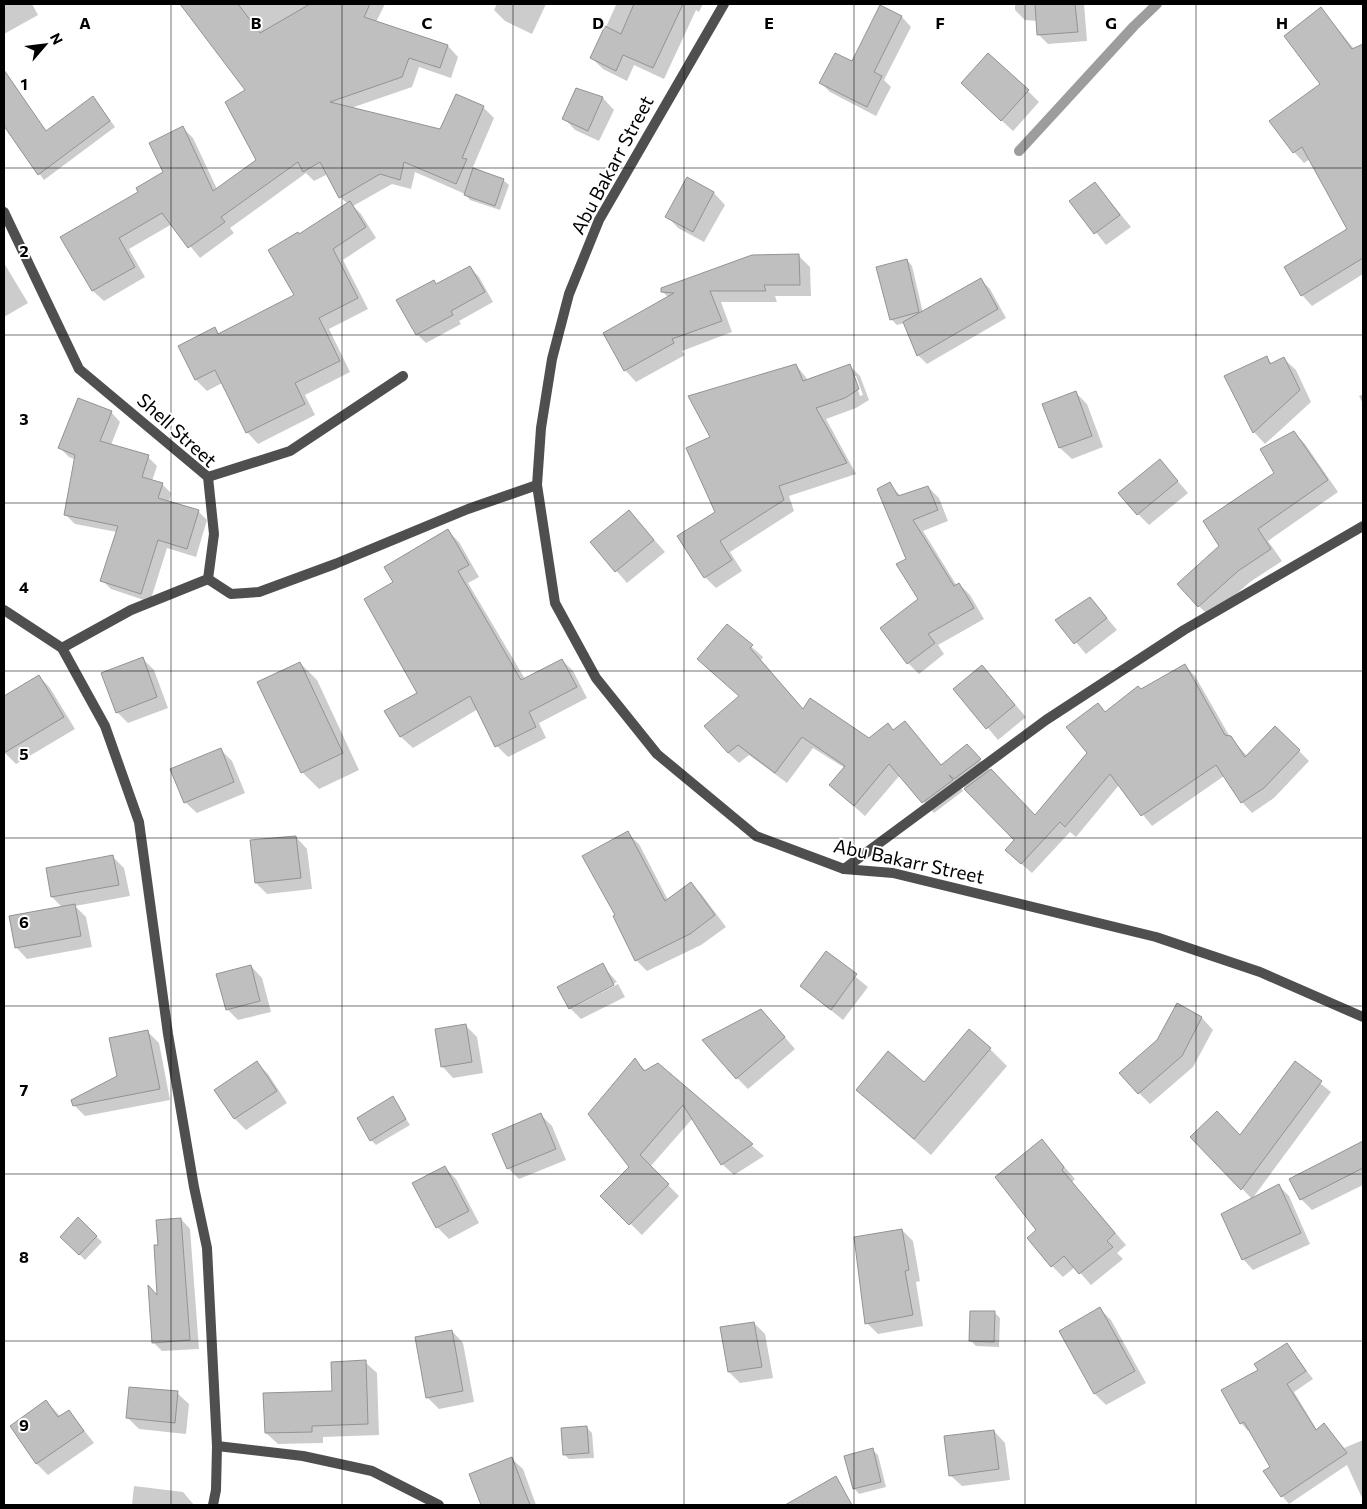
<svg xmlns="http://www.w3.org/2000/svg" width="1367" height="1509" viewBox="0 0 1367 1509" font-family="Commissioner,sans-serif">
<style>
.shadow{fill:#0003;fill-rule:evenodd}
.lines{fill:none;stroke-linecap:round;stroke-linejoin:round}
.stream{stroke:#9d9d9d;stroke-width:10}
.building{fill:#bfbfbf;stroke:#939393}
.minor{stroke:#4f4f4f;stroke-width:10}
.tertiary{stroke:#4f4f4f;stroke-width:10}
.grid{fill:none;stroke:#000;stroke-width:1;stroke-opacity:0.55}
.labels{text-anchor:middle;stroke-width:4;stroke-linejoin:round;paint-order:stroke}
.street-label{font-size:19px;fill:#000;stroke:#fff}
.grid-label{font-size:16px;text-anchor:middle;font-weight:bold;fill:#000;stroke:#fff;stroke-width:4;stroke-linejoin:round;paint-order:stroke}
</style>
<rect width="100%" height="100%" fill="#fff"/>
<g class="shadow">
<polygon points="4,4 32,4 38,15 4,34"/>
<polygon points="178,4 385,4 376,22 448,46 458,57 451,78 419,67 412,87 351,108 441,131 483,107 494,118 473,167 503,180 509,185 500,210 470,200 465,194 415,172 411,189 392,184 353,206 361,214 376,238 343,260 368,309 329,329 350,372 305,395 315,415 258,444 247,432 222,383 207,391 196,380 179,346 214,328 221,335 296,296 300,235 348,204 340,197 328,174 314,181 306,173 230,228 234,233 200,258 172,224 129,249 145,277 104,301 93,291 62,238 140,193 165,173 183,128 193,138 217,189 257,160 247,91 186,9"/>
<polygon points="497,4 546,4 532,34 505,21 494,10"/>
<polygon points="612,4 703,4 699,12 696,10 664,79 634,65 627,81 603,69 592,58 616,5"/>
<polygon points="1015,4 1084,4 1087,41 1048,44 1038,34 1037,21 1025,20 1015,10"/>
<polygon points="881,7 902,17 911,27 884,80 891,87 876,116 830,92 821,83 853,63"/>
<polygon points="1321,8 1354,49 1363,45 1363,274 1312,306 1302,295 1348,230 1310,159 1304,163 1294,152 1322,84"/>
<polygon points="577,90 603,98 614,110 599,141 575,130 564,118"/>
<polygon points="1028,91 1039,102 1013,131 974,95"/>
<polygon points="18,93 47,132 98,103 115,127 44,180 4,124 4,103"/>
<polygon points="688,178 714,193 725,205 704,242 678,228 667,216"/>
<polygon points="1095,183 1131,227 1106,245 1071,201"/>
<polygon points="798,255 810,267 811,296 775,296 777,302 721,302 732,332 682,351 685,355 636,382 625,370 669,298 662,291"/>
<polygon points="907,260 912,266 923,313 981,280 990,289 1006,318 927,364 918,355 905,323 897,325 891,319"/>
<polygon points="4,263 28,303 4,317"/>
<polygon points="470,267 479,277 493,302 459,321 461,324 426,343 417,334 437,285"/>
<polygon points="1266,358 1273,364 1284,359 1296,370 1311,402 1265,444 1254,432 1226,377"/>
<path d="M796 365 808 380 849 365 860 376 869 400 856 408 826 419 856 474 789 496 794 511 730 552 742 571 716 588 705 577 717 512 711 438ZM853 376H856L863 395 860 396Z"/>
<polygon points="1075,392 1087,404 1103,447 1072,459 1060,448"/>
<polygon points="1363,394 1363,404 1359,396"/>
<polygon points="111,412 120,422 111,445 148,457 157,466 152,481 162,484 171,493 169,502 198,511 207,520 196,557 167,548 150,602 111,589 102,580 117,532 75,524 66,515 76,460 69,457 60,448"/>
<polygon points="1294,432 1305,444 1338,492 1268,541 1282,561 1250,582 1210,617 1199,606 1221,546 1276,474"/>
<polygon points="1160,460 1188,493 1149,525 1138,514"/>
<polygon points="889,484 901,496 928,487 939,498 948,521 923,531 957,586 959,584 970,595 984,619 938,645 944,654 919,674 908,663 920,599"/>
<polygon points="629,511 665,552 627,583 592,543"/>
<polygon points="448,531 459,542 479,577 468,583 525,679 562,660 573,671 587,698 539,723 546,738 508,757 497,746 478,709 413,748 401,737 386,712 418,693 395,582"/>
<polygon points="1090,598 1117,630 1086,654 1057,620"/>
<polygon points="728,626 763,657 761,660 804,710 869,740 888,725 894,731 905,723 942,766 966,746 1035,816 1088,753 1098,704 1106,713 1184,665 1195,676 1230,737 1247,756 1275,727 1309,761 1274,798 1252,813 1242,802 1224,776 1152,826 1119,785 1076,837 1070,832 1032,873 1017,860 1016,840 958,781 956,782 963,791 934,813 900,775 865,816 830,785 845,768 813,748 787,783 749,755 739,763 728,753 740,697"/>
<polygon points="143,659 154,670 168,708 128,723 117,712"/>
<polygon points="300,663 317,680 359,770 319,789 302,772"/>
<polygon points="982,666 1026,717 998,740 955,689"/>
<polygon points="39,676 50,688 75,729 16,764 4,752 4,697"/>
<polygon points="220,749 232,761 245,793 197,813 185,802"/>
<polygon points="627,833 639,844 668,900 691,883 702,895 726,927 701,945 647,971 636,960 617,916"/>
<polygon points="296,837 307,849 312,889 267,894 256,883"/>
<polygon points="113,857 124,868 130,896 75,906 86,917 92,947 27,959 16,947 63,908 52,897 47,869"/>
<polygon points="826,953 868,987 843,1020 801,986"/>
<polygon points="602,965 617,982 572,1006 572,1008 618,984 625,997 581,1019 570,1008"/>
<polygon points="251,966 262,978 271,1012 238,1020 227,1009"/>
<polygon points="1177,1005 1202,1018 1213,1030 1193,1067 1150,1104 1139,1093 1158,1041"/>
<polygon points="772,1022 795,1049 748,1089 737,1078"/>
<polygon points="466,1026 477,1037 483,1073 453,1078 442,1066"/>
<polygon points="148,1032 159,1043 170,1100 85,1116 74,1105 118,1076"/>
<polygon points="990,1049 1007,1066 931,1155 857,1090 925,1084"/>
<polygon points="635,1060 646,1071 658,1065 764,1156 734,1175 722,1164 693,1118 650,1167 679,1196 642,1235 602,1196 630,1167"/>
<polygon points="257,1063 268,1074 287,1103 246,1130 235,1119 216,1090"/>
<polygon points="1295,1063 1331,1092 1252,1199 1192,1137 1240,1137"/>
<polygon points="392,1098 410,1125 376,1145 371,1140"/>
<polygon points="541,1115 552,1126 566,1160 519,1179 508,1168"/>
<polygon points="1042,1141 1075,1179 1072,1182 1126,1245 1117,1253 1123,1259 1091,1285 1075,1267 1063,1277 1052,1266 1038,1230"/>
<polygon points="1363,1143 1363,1185 1312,1210 1301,1199 1291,1179"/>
<polygon points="444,1167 456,1179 479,1223 449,1239 437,1227 414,1183"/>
<polygon points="1279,1186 1289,1196 1310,1244 1253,1270 1243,1259"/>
<polygon points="78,1219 102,1242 85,1260 62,1237"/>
<polygon points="181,1219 190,1229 199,1349 162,1351 153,1342 159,1298 159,1246"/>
<polygon points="902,1230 913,1241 920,1281 916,1282 923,1326 878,1334 867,1323 860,1285 863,1285"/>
<polygon points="1100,1309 1111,1320 1146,1383 1106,1405 1095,1394 1060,1331"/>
<polygon points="994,1312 1000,1318 999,1347 976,1346 971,1341"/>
<polygon points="754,1323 765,1334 773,1378 740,1383 729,1372"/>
<polygon points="452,1331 463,1343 474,1402 439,1409 427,1397"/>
<polygon points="1287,1344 1313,1379 1294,1392 1317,1430 1324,1425 1344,1448 1363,1440 1363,1500 1347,1465 1289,1504 1282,1496 1271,1467 1250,1430 1248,1431 1241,1423 1259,1370"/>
<polygon points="365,1362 377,1373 379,1435 323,1437 323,1443 278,1444 266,1433 333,1393"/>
<polygon points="177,1393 189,1404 186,1434 139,1429 128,1418"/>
<polygon points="46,1401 61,1417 69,1411 94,1443 48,1475 37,1464 11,1426"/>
<polygon points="587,1428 592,1433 594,1458 569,1459 564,1454"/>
<polygon points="994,1431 1005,1443 1010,1480 962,1486 950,1475"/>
<polygon points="872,1450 878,1455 886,1487 859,1494 854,1488"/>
<polygon points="512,1459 523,1469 536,1505 483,1505 471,1474"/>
<polygon points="134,1486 183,1492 194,1505 132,1505"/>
</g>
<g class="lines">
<polyline class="stream" points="1019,151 1134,26 1157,4"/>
</g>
<g class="building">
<polygon points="180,4 238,4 260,33 310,4 370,4 364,17 448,45 440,68 409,58 402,77 330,102 440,129 456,94 484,106 462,158 467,159 456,184 404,162 400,180 380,174 339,198 320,162 303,172 298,162 221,217 225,222 188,248 162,213 119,238 135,267 92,291 60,237 138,192 136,188 163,172 149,143 183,126 213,191 256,160 225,102 245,90"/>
<polygon points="634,4 683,4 653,68 623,55 616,71 590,58 605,26 621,34"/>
<polygon points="1035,4 1075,4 1078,32 1037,35"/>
<polygon points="880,5 902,16 874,72 882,76 867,107 819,83 835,53 852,61"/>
<polygon points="1321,7 1352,49 1363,44 1363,258 1301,296 1284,267 1347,229 1302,147 1293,153 1269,121 1320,84 1284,36"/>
<polygon points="988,53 1029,90 1001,121 961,83"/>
<polygon points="4,70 46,131 93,96 110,121 38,175 4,126"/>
<polygon points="576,88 603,97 588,131 562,119"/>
<polygon points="473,168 504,179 495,206 464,195"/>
<polygon points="687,177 714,192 693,232 665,217"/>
<polygon points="1095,182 1120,215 1094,234 1069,201"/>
<polygon points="350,201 366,227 333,249 358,298 319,318 340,361 295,383 305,404 246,433 215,370 195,380 178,346 215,327 218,334 294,295 268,250 298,232 299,234"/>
<polygon points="799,254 800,285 764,285 766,291 710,291 722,321 672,339 674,343 624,371 603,333 674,293 661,292 661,288 752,255"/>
<polygon points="907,259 919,312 890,320 876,267"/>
<polygon points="470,266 485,292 451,311 453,315 416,335 396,300 434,280 436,284"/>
<polygon points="981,278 998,309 917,356 903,322"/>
<polygon points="1267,356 1270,364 1284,357 1300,390 1253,433 1224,376"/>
<polygon points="796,364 803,381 850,364 859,389 845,398 816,408 847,463 779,486 784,500 720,541 732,560 704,578 677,536 715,512 686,448 710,437 688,396"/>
<polygon points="1076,391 1092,436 1059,448 1042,404"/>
<polygon points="78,398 112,411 100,441 149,455 142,477 163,483 158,498 199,510 187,549 158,540 141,594 100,581 118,526 64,515 75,455 58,448"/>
<polygon points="1294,431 1328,480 1258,529 1271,549 1238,571 1198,607 1177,584 1219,546 1203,521 1274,473 1260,449"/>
<polygon points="1160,459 1178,481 1137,515 1118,493"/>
<polygon points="890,482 898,496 928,486 938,510 913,520 954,586 959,583 974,608 928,634 935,643 907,664 880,628 918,599 896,564 906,559 877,489"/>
<polygon points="629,510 654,540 615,572 590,542"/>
<polygon points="448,529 469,565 458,571 521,680 562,659 577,687 529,712 536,727 495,747 470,696 400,737 384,711 417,693 364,599 393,582 384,567"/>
<polygon points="1090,597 1107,618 1074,644 1055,620"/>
<polygon points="727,624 753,645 750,648 803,709 810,698 869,738 888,723 893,730 905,721 941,765 967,744 981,759 954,779 949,775 953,780 922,803 889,764 854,806 829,785 845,766 802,737 775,773 738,745 728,753 704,726 739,696 697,659"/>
<polygon points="143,657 157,697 116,713 101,673"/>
<polygon points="300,662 343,753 301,773 257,682"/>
<polygon points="1185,664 1225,735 1231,736 1245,757 1275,726 1300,750 1264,788 1241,803 1216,765 1141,816 1110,774 1065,827 1060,822 1021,864 1005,850 1014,840 964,789 991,769 1035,815 1087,753 1066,727 1098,703 1105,712 1138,686 1141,689"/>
<polygon points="982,665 1015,705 986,729 953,689"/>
<polygon points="39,675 64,717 4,753 4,696"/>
<polygon points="221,748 234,782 184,803 170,769"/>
<polygon points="628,831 665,901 691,882 715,915 690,934 635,961 613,916 615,915 582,856"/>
<polygon points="296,836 301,878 255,883 250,840"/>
<polygon points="113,855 119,885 51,897 46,868"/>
<polygon points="75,904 81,936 15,948 9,916"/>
<polygon points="826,951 857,974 831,1010 800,986"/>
<polygon points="603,963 614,985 569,1009 557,987"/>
<polygon points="251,965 260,1001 226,1010 216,974"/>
<polygon points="1177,1003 1202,1017 1182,1056 1138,1094 1119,1073 1157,1040"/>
<polygon points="761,1009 785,1037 736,1079 702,1040"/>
<polygon points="466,1024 472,1062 441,1067 435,1029"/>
<polygon points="969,1029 991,1048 914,1139 856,1090 888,1051 924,1082"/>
<polygon points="148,1030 160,1089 73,1106 71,1100 117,1076 109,1038"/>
<polygon points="635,1058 644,1071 658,1063 753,1144 721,1165 683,1105 640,1155 669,1184 629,1225 600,1196 629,1167 588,1114"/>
<polygon points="257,1061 277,1091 234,1119 214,1090"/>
<polygon points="1295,1061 1322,1081 1241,1190 1190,1137 1217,1111 1240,1135"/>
<polygon points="393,1096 406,1119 370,1141 357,1118"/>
<polygon points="541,1113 556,1149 507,1169 492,1134"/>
<polygon points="1042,1139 1064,1167 1062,1170 1115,1233 1107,1241 1113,1247 1079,1274 1064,1256 1051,1267 1027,1238 1036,1230 995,1177"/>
<polygon points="1363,1141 1363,1168 1300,1200 1289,1179"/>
<polygon points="445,1166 469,1211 436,1228 412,1183"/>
<polygon points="1279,1184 1301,1233 1242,1260 1221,1214"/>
<polygon points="78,1217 97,1236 79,1255 60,1237"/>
<polygon points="181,1218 190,1340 152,1343 148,1285 157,1295 154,1245 158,1245 156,1220"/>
<polygon points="902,1229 909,1270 905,1271 913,1315 865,1324 854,1237"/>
<polygon points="1100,1307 1135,1371 1094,1394 1059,1331"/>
<polygon points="970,1311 995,1311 994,1342 969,1341"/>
<polygon points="754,1322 762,1367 728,1372 720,1327"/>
<polygon points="452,1330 463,1391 426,1398 415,1337"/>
<polygon points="1287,1343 1306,1371 1287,1384 1316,1430 1324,1423 1347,1453 1281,1497 1263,1471 1270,1467 1244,1422 1240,1424 1221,1390 1258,1370 1254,1364"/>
<polygon points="366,1360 368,1424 312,1426 312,1432 265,1433 263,1393 332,1391 331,1362"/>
<polygon points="129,1387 178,1391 175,1423 126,1418"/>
<polygon points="46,1400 58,1417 69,1410 84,1431 36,1464 10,1426"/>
<polygon points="587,1426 589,1453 563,1455 561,1428"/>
<polygon points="994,1430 999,1469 949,1476 944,1436"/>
<polygon points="873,1448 881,1482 853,1489 844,1456"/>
<polygon points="512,1457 530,1505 481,1505 469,1474"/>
<polygon points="836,1476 852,1505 785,1505"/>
</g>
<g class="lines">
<g class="minor">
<polyline points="4,212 79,369 208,477 214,534 208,579 131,610 62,648"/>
<polyline points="208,477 290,451 403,376"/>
<polyline points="208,579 231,594 259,592 335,564 468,509 537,485"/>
<polyline points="4,610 62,648 105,726 139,822 168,1034 194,1187 207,1248 217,1446 216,1490 213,1505"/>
<polyline points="844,869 1046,720 1184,630 1363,526"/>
<polyline points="217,1446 303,1456 372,1471 439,1505"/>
</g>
<polyline class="tertiary" points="724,4 599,220 569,294 552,359 541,428 537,485 555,603 596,678 657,754 756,836 844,869 893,873 1156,937 1260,972 1363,1017"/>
</g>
<path class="grid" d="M171 4V1505M342 4V1505M513 4V1505M684 4V1505M854 4V1505M1025 4V1505M1196 4V1505M4 168H1363M4 335H1363M4 503H1363M4 671H1363M4 838H1363M4 1006H1363M4 1174H1363M4 1341H1363"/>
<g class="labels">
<g class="street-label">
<text transform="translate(612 165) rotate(-62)" y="7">Abu Bakarr Street</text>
<text transform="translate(177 430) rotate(42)" y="7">Shell Street</text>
<text transform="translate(909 861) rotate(12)" y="7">Abu Bakarr Street</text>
</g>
</g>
<g class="grid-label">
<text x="85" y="29">A</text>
<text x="256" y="29">B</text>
<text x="427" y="29">C</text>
<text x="598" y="29">D</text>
<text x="769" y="29">E</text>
<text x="940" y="29">F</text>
<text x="1111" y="29">G</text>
<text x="1282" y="29">H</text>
<text x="24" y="90">1</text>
<text x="24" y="257">2</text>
<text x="24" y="425">3</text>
<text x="24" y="593">4</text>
<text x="24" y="760">5</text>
<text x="24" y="928">6</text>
<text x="24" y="1096">7</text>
<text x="24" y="1263">8</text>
<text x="24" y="1431">9</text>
</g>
<rect width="1367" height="1509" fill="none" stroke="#000000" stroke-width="10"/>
<g transform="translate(45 45) rotate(62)" stroke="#ffffff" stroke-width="4" paint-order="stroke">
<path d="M0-4L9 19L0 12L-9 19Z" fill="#000000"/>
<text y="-8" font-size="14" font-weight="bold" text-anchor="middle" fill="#000000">N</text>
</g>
</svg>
